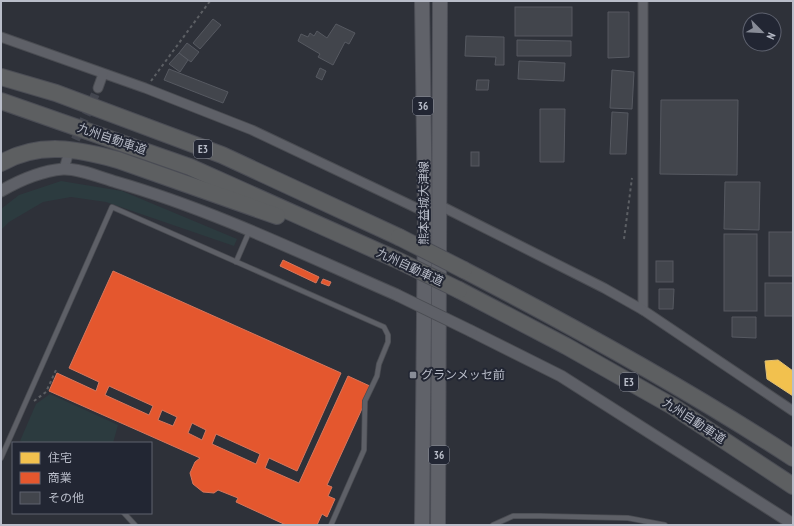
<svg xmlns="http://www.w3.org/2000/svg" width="794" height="526" viewBox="0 0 794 526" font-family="'PT Sans Narrow','Noto Sans JP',sans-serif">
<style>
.green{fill:#2c3b3f}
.homes{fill:#f2c14e;stroke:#e1c073}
.shops{fill:#e4572e;stroke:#d7765c;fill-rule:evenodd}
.building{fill:#42454c;stroke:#565961}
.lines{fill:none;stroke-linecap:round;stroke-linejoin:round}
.minor-tunnel{stroke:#43464f;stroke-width:9;stroke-dasharray:9 4.5;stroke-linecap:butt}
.service-casing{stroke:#4a4c52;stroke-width:6}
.minor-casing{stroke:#4a4c52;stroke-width:11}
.tertiary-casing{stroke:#4a4c52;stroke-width:13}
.primary-casing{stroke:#4c4e56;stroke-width:16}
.motorway-casing{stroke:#4b4d55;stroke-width:18}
.path{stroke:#5c5f64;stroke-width:2;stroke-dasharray:3 3;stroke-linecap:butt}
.service{stroke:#5e6067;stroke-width:4.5}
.minor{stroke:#5e6067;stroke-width:9}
.tertiary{stroke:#5e6067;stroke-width:11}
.primary{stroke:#606269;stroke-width:14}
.motorway{stroke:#5d5f61;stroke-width:16}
.tertiary-bridge-casing{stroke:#4a4c52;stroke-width:13;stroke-linecap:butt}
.motorway-bridge-casing{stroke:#4b4d55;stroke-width:18;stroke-linecap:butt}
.tertiary-bridge{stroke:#5e6067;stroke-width:11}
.motorway-bridge{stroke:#5d5f61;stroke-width:16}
.poi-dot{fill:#888c97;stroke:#222633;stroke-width:1.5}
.labels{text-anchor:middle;stroke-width:4;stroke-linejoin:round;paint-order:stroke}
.shield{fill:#222633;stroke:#8c909c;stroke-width:1}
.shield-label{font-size:11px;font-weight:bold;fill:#b9bdc9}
.street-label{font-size:12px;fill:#b9bdc9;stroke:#222633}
.poi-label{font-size:12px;fill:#b9bdc9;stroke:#222633;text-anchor:start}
</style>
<rect width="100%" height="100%" fill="#2e3139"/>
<g class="green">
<polygon points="61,181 122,191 237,239 234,246 106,202 71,197 43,202 9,222 1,230 1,209 19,195"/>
<polygon points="50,394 118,425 113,443 25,443 20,441 36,404"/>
</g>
<polygon class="homes" points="778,360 793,371 793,396 767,379 765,361"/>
<g class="shops">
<polygon points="283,260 319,277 316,283 280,266"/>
<path d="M113 271 341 373 297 471 269 458 265 468 299 483 348 376 372 387 327 485 332 487 328 496 335 499 327 517 322 514 317 525H286L236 502 238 498 218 490 214 493 203 492 193 484 190 473 195 462 200 458 49 391 57 373 96 391 99 382 69 368ZM109 386 153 406 149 415 105 395ZM162 410 177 417 173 426 158 420ZM192 423 206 430 202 440 188 433ZM216 434 260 454 256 464 212 444Z"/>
<polygon points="323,279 331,282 329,286 321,283"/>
</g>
<g class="building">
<rect x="515" y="7" width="57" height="29"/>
<polygon points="608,12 629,12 629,57 608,58"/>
<polygon points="213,19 221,25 200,49 193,43"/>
<polygon points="336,24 355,33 349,44 345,42 333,65 318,57 320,54 298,41 301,34 308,37 310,33 314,36 317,31 327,38"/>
<polygon points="466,36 504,37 504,65 495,65 496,57 465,56"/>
<polygon points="517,40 571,41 571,56 517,56"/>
<polygon points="187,43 199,52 191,62 179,53"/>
<polygon points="179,53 188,60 180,72 169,64"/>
<polygon points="519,61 565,63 564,81 518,79"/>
<polygon points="320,68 326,71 322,80 316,77"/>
<polygon points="169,69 228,92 223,103 164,80"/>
<polygon points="612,70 634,72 632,109 610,108"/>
<polygon points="477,80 489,80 488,90 476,90"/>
<polygon points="661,100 738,100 737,175 660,174"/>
<polygon points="540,109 565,109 564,162 540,162"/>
<polygon points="612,112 628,113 626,154 610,154"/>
<rect x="471" y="152" width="8" height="14"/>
<polygon points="725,182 760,182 759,230 724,229"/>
<rect x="769" y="232" width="24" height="44"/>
<rect x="724" y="234" width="33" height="77"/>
<rect x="656" y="261" width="17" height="21"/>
<rect x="765" y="283" width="28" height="33"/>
<polygon points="659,289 674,289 673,309 659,309"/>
<polygon points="732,317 756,317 756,338 732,337"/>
</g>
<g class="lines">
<polyline class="minor-tunnel" points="70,152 98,88"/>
<defs>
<g id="service">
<polyline points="236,262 249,232"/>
<polyline points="1,458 112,207 384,327 388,335 388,342 379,364 377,376 365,401 364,450 331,525"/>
<polyline points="124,513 135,525"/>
<polyline points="493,525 513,516 540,516 628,518 665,525"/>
</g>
<g id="minor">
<polyline points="643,1 643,310"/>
<polyline points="1,37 145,88 252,130 425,212"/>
<polyline points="98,88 103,74"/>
<polyline points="64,169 68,155"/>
<polyline points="439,205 604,288 643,310 793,411"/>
</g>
<g id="tertiary">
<path d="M1 191C20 180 41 171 63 169 78 168 102 178 116 182 213 210 305 255 397 295"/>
<polyline points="471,331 561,376 793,524"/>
</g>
<g id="primary">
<polyline points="422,525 425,212 422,1"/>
<polyline points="438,525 440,1"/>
</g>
<g id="motorway">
<polyline points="1,77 56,93 222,155 399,237"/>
<polyline points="1,101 190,167 393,258"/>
<path d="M1 163C40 141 78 149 118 160L277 216"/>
<path d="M464 270C576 328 687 389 793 458"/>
<polyline points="459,290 566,346 672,406 793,486"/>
</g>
</defs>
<use href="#service" class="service-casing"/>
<use href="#minor" class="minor-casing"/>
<use href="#tertiary" class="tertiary-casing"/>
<use href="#primary" class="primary-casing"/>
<use href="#motorway" class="motorway-casing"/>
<g class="path">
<polyline points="151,81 210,1"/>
<polyline points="624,239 632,178"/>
<polyline points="34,401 46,392 56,370"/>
</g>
<use href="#service" class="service"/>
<use href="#minor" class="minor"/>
<use href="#tertiary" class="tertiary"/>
<use href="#primary" class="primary"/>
<use href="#motorway" class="motorway"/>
<defs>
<polyline id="tertiary-bridge" points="397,295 471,331"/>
<g id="motorway-bridge">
<polyline points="399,237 464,270"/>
<polyline points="393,258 459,290"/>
</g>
</defs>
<use href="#tertiary-bridge" class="tertiary-bridge-casing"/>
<use href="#motorway-bridge" class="motorway-bridge-casing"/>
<use href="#tertiary-bridge" class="tertiary-bridge"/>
<use href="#motorway-bridge" class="motorway-bridge"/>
</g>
<rect class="poi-dot" x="409" y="371" width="8" height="8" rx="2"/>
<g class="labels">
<g class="shield">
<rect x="413" y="97" width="20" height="18" rx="3"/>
<rect x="194" y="140" width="18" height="18" rx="3"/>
<rect x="620" y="373" width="18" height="18" rx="3"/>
<rect x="429" y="446" width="20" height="18" rx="3"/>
</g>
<g class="shield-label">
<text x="423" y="110">36</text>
<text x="203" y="153">E3</text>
<text x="629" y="386">E3</text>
<text x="439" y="459">36</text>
</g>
<g class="street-label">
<text transform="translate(112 139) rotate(19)" y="4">九州自動車道</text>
<text transform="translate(424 203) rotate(-90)" y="4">熊本益城大津線</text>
<text transform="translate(410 267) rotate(25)" y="4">九州自動車道</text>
<text transform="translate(694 421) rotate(33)" y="4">九州自動車道</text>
</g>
<g class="poi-label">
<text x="421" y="379">グランメッセ前</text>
</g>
</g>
<rect width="794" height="526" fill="none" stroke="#b9bdc9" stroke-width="4"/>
<rect x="12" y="442" width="140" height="72" fill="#222633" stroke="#5e626f"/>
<rect x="20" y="452" width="20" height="12" fill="#f2c14e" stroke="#5e626f"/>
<text x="48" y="462" font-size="12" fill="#b9bdc9">住宅</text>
<rect x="20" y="472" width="20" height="12" fill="#e4572e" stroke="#5e626f"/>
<text x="48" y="482" font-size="12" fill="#b9bdc9">商業</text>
<rect x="20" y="492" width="20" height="12" fill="#42454c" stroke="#5e626f"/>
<text x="48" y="502" font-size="12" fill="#b9bdc9">その他</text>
<g transform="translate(762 32) rotate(114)"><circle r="19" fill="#222633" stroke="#5e626f"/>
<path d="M0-3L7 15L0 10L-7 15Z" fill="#888c97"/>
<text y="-6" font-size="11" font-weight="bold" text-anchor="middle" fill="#b9bdc9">N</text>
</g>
</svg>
